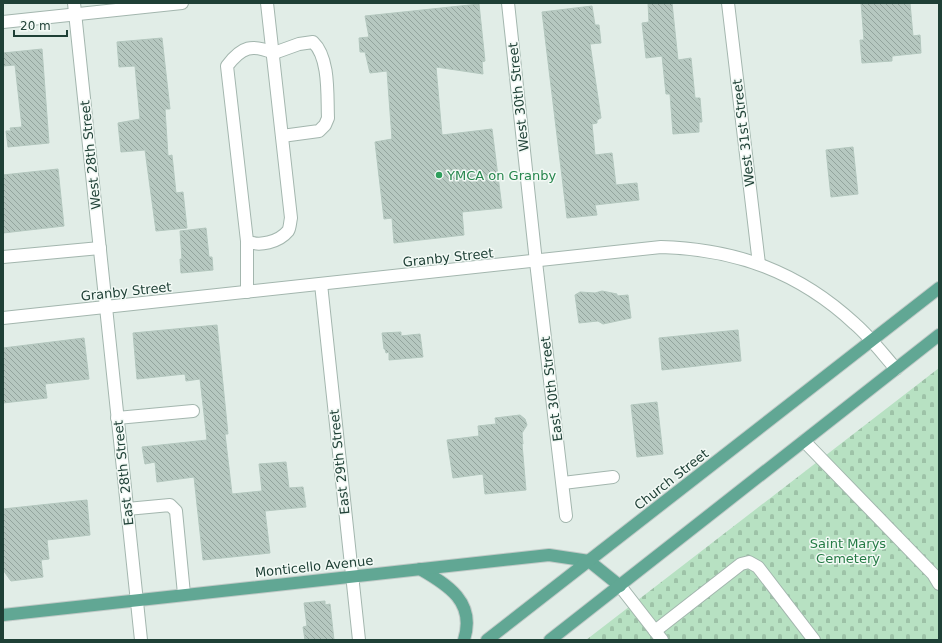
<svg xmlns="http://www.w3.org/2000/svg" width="942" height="643" viewBox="0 0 942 643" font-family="'DejaVu Sans',sans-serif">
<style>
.cemetery{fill:url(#cemetery-stones)}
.building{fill:url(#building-back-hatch);stroke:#b3c7be}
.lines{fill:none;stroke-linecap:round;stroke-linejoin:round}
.minor-casing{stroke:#a3b6ae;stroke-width:14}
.major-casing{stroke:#c0cac7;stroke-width:14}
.minor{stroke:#fff;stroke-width:12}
.major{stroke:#61a794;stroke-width:12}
.leisure-dot{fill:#2e9e5b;stroke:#f2f9f5;stroke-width:1.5}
.labels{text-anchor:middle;stroke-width:3;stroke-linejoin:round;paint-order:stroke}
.street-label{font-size:13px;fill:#1f4036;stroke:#f2f9f5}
.leisure-label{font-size:13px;fill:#27864d;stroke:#f2f9f5;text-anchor:start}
.park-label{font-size:13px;fill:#257b45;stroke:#f2f9f5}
</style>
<defs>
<pattern id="cemetery-stones" width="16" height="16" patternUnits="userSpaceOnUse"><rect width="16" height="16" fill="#b7e1c2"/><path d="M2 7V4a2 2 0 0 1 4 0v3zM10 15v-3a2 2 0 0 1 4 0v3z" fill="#9dc2a7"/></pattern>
<pattern id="building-back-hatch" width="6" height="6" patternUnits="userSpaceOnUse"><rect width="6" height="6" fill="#b6c8c0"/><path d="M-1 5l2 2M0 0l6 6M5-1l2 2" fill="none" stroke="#93a49d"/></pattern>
</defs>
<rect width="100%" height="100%" fill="#e1ede7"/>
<polygon class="cemetery" points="939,368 939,640 586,640 612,620"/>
<g class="building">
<polygon points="648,3 672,3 678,60 691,58 695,98 700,98 702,122 699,122 699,132 673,134 670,94 666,94 662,56 646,58 642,23 649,22"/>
<polygon points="861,3 910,3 913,36 920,35 921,53 892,56 892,61 862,63 860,40 864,40"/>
<polygon points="479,4 485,61 482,62 483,74 436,67 442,135 492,129 502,208 462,212 464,235 394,243 392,218 384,219 375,142 392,139 387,71 370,73 365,52 360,52 359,38 369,37 365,16"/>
<polygon points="592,6 595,25 599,25 601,43 590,44 601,118 597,120 597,123 592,124 595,155 612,153 616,185 637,183 639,200 595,205 597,215 567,218 542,12"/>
<polygon points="162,38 170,109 165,109 168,156 172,155 176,193 183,192 187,228 156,231 145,150 121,152 118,123 140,119 135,66 119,67 117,42"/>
<polygon points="42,49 49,143 8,147 6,131 11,131 10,128 22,127 15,65 3,66 3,53"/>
<polygon points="853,147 858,194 831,197 826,150"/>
<polygon points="58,169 64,226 3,233 3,175"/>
<polygon points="206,228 209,257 212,257 213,270 181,273 180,259 182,259 180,231"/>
<polygon points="602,291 617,294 617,296 628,295 631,318 603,324 598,321 579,323 575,295 580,292 595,293"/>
<polygon points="217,325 228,434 225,434 232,494 262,491 259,464 286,462 289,488 303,487 306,507 265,511 270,553 203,560 194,477 157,482 155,462 145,464 142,447 207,440 200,379 186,381 185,374 137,379 133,333"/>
<polygon points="738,330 741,361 662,370 659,338"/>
<polygon points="401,332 401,336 420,334 423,357 389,360 389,352 386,353 385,349 384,349 382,333"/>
<polygon points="84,338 89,379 45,384 47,398 3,403 3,348"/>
<polygon points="657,402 663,454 637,457 631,405"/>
<polygon points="520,415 525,419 527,425 522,433 523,444 522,444 526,490 485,494 483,474 453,478 447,440 479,436 478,426 496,424 495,418"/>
<polygon points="87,500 90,535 47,540 49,559 41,560 43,577 11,581 3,570 3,509"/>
<polygon points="325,601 325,605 330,604 334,640 305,640 303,627 307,626 304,603"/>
</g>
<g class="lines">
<defs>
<g id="minor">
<polyline points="74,3 141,640"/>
<polyline points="508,3 536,262 566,516"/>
<polyline points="728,3 759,264"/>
<polyline points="3,22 182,3"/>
<path d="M247 241 227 66C242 46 252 44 274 53L299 44 313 42C330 58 327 96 328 118L325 125 319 131 282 136"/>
<polyline points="3,257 100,248"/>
<polyline points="321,284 359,640"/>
<path d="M247 292V241C259 247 279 242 288 231 290 228 290 222 291 218L267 3"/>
<path d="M3 318 661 247C736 249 799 272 855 324 870 337 882 353 896 369"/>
<polyline points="117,418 193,411"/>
<polyline points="804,441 933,574 939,584"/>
<polyline points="563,483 613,477"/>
<polyline points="127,509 170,505 176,511 184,594"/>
<polyline points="620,586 662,640"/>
<polyline points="655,631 741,564 749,562 758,567 814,640"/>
</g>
<g id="major">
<path d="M420 569C448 585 476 602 464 640"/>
<polyline points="3,615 549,555 589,561 620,586"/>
<polyline points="487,640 939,288"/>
<polyline points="550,640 939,335"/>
</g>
</defs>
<use href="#minor" class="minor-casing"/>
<use href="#major" class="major-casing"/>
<use href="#minor" class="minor"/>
<use href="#major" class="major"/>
</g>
<circle class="leisure-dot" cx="439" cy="175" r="4"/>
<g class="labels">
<g class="street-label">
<text transform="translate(518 97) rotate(-96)" y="5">West 30th Street</text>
<text transform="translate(743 133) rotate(-97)" y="5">West 31st Street</text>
<text transform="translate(90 155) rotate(-96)" y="5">West 28th Street</text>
<text transform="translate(448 257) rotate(-6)" y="5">Granby Street</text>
<text transform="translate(126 291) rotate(-6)" y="5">Granby Street</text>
<text transform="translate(551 389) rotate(-97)" y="5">East 30th Street</text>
<text transform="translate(339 462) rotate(-96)" y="5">East 29th Street</text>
<text transform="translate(123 473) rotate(-96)" y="5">East 28th Street</text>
<text transform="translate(671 479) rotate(-38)" y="5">Church Street</text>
<text transform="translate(314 566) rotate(-6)" y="5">Monticello Avenue</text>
</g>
<g class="leisure-label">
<text x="447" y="180">YMCA on Granby</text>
</g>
<g class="park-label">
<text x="848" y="548">Saint Marys<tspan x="848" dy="15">Cemetery</tspan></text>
</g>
</g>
<rect width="942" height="643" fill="none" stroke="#1f4036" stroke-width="8"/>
<path d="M14 30v6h53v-6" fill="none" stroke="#1f4036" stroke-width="2"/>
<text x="20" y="30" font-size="12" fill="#1f4036" stroke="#f2f9f5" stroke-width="3" paint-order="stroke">20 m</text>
</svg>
